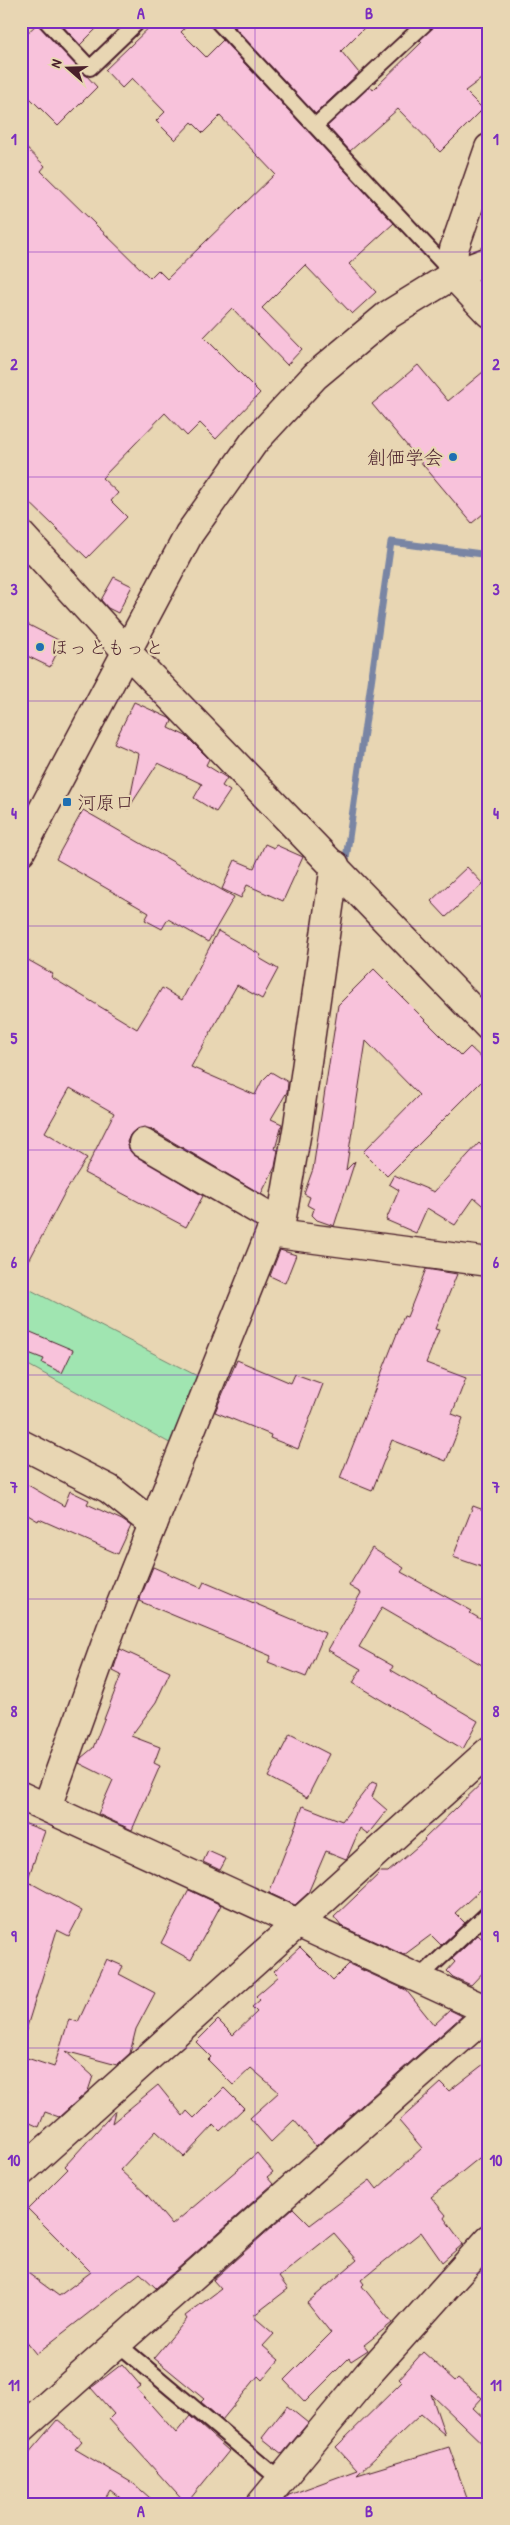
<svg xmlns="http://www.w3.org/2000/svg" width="510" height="2525" viewBox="0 0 510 2525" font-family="'Patrick Hand','Klee One',sans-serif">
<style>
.green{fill:#a0e5b1;stroke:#75826e}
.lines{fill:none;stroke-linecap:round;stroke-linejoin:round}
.stream{stroke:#7985a4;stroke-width:7}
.building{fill:#f8c2db;stroke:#4a1f2b}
.service-casing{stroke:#4a1f2b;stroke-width:18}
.minor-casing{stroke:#4a1f2b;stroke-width:31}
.secondary-casing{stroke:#4a1f2b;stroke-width:31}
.service{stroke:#e8d6b3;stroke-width:14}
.minor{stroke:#e8d6b3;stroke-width:28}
.secondary{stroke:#e8d6b3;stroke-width:28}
.grid{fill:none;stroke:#7b2cbf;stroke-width:1;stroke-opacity:0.55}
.poi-dot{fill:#1f6fb2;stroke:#e8d6b3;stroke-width:2}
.labels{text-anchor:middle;stroke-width:4.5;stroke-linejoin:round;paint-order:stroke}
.poi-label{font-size:19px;fill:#4a1f2b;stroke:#e8d6b3;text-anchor:start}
.neatline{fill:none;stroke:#7b2cbf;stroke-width:2}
.grid-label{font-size:16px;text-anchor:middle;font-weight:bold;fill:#7b2cbf}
</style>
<rect width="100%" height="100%" fill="#e8d6b3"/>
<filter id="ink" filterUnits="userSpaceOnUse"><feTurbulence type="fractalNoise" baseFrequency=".02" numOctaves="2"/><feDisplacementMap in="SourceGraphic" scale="10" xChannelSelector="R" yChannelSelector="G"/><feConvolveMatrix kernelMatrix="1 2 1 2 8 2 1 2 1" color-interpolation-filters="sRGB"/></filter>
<g filter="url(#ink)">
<polygon class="green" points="21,1285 205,1380 175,1446 21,1361"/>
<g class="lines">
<polyline class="stream" points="345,866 391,542 489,555"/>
</g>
<g class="building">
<polygon points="58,21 104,21 80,45"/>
<polygon points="156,21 192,21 181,32 206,57 223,40 394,223 349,264 376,292 352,314 305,265 262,308 302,349 287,365 232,308 204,337 260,393 216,439 200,423 187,436 165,413 102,478 118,493 111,501 127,517 87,558 21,494 21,143 45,166 41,171 150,278 158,270 167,279 275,174 220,116 203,133 192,122 175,140 156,121 165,112 132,78 122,88 105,70"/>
<polygon points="242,21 371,21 341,51 359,73 315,114 235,28"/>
<polygon points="438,21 479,21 489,33 489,73 465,91 483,109 440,152 398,109 350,151 327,126 370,86 373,90 422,42 420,40"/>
<polygon points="38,23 97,87 58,126 21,89 21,39"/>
<polygon points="418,365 448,401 489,367 489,509 472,523 372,404"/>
<polygon points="114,577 132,586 118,613 108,608 101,600"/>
<polygon points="27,624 62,642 50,667 21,653 21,636"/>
<polygon points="134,702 169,718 172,721 169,728 186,736 209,759 206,765 227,778 222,786 230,791 216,812 194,798 202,784 158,763 128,809 139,754 114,743"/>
<polygon points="83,810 234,897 208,942 168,919 162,929 145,920 149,913 56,859"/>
<polygon points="265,844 274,848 276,845 303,857 283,901 247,885 241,898 222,889 235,860 254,868"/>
<polygon points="467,867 483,884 446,917 431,901"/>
<polygon points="218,931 261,955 259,958 278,969 262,999 237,985 191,1067 255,1095 262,1081 271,1072 288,1082 287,1092 271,1119 282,1124 275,1149 278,1150 275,1167 261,1194 151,1129 144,1127 136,1129 130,1135 127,1142 130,1151 203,1196 186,1227 84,1173 114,1113 70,1088 45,1132 87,1158 64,1194 21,1276 21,956 53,974 51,977 137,1029 162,988 182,1000"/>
<polygon points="374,969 461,1056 470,1047 489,1065 489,1074 387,1176 363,1152 419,1095 366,1041 346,1170 355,1161 334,1226 317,1220 312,1215 314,1209 307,1205 310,1197 304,1194 313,1169 338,1005"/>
<polygon points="479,1143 489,1153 489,1211 474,1198 455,1225 427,1208 416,1233 386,1220 399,1190 389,1184 394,1175 434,1192"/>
<polygon points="280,1250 296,1255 285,1283 270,1276"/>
<polygon points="426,1269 457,1274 435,1329 439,1330 426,1363 466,1378 452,1414 463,1418 446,1461 392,1440 372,1491 340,1478 404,1316 407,1317"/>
<polygon points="21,1328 73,1350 62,1373 42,1363 44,1359 21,1350"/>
<polygon points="237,1360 291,1383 295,1374 323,1384 298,1449 270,1438 271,1435 215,1412"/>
<polygon points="28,1485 64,1506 70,1491 89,1500 87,1504 122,1520 131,1526 118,1554 39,1519 38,1521 21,1511 21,1496"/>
<polygon points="473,1506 489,1512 489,1554 482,1567 453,1557"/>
<polygon points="372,1548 404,1568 401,1572 472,1611 470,1613 489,1624 489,1669 382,1607 359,1647 393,1666 391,1670 478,1721 463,1749 353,1683 361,1669 328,1650 361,1593 349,1586"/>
<polygon points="153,1567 201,1588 204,1582 325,1633 306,1677 268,1662 271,1656 139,1601"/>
<polygon points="120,1649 170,1672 156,1702 131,1736 160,1747 154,1763 160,1766 132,1830 98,1814 113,1780 79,1763 81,1758 93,1748 121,1675 113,1671"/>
<polygon points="290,1734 329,1754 307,1798 268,1777"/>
<polygon points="489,1776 489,1882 455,1913 465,1923 441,1945 431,1935 404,1955 341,1926 334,1917 381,1872 388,1872 425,1840 424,1839"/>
<polygon points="372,1782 377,1784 372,1797 387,1810 368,1834 360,1828 348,1856 346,1859 326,1851 308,1893 295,1905 269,1893 303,1806 342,1821"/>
<polygon points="21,1822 45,1831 27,1881 82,1911 69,1936 57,1930 25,2033 21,2032"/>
<polygon points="208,1851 226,1859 220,1870 203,1862"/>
<polygon points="189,1890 221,1905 191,1960 161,1943"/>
<polygon points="478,1935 489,1945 489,1966 471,1985 453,1977 447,1971 455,1962 452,1959"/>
<polygon points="300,1947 333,1980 349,1964 406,1990 434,2025 450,2010 462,2016 316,2146 294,2120 271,2142 250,2118 279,2092 251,2068 233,2085 208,2060 211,2057 196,2042 218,2020 233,2035 257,2012 252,2007 260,2000 256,1996 279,1976 274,1971"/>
<polygon points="107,1959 123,1966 119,1974 155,1993 136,2029 130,2053 117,2065 65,2051 93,2076 88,2091 59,2117 45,2112 39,2127 21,2119 21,2108 28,2091 21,2088 21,2056 54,2067 69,2019 78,2022"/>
<polygon points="489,2060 489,2150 431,2197 446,2215 444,2218 463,2244 442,2262 421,2232 361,2280 364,2284 362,2286 392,2323 364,2345 368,2350 351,2361 349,2358 305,2402 284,2380 331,2333 307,2303 357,2260 334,2233 279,2277 288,2289 253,2316 274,2334 263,2346 279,2360 262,2380 258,2376 222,2420 201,2402 204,2399 154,2358 187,2319 185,2316 221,2289 213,2280 293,2208 310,2225 370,2180 377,2189 422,2148 399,2121 441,2083 449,2091"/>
<polygon points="158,2085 183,2116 187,2111 194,2118 224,2088 244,2108 220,2131 214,2125 184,2157 156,2131 120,2170 147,2195 172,2225 257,2153 273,2172 267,2177 273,2184 156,2288 140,2273 36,2354 21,2335 21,2268 59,2296 91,2272 28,2209 68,2169 65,2166 115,2111 112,2123"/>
<polygon points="423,2352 455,2381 458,2378 482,2398 473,2408 489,2423 489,2450 431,2394 445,2435 421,2414 357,2475 449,2447 469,2504 281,2504 289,2495 357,2470 336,2447 402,2382 399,2379"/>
<polygon points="122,2364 141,2386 137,2389 176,2433 190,2416 229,2451 186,2504 109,2419 114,2414 91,2388"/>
<polygon points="287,2406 308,2423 282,2454 262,2438"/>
<polygon points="57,2420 82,2441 75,2449 134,2484 157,2504 128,2504 110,2490 102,2504 32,2504 21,2495 21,2462"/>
</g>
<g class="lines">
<defs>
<g id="service">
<polyline points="46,21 90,68 139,21"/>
<polyline points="217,21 453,274"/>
<polyline points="315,126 428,21"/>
<polyline points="418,1979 489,1912"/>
<polyline points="118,2344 280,2480"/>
</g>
<g id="minor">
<polyline points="489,148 454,249 453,275 489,313"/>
<polyline points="21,535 127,652 489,1027"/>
<polyline points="143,1143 281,1223"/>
<polyline points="279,1234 298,1125 335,865"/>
<polyline points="21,1444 109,1489 153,1524"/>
<polyline points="21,1796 489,2011"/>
<polyline points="47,1807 111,1629 270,1233 489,1262"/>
<polyline points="21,2172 489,1751"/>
<polyline points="21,2429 489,2013"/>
<polyline points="261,2504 369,2373 489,2239"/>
</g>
<polyline id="secondary" points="21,851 189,534 254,442 315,376 388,315 453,275 489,261"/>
</defs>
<use href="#service" class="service-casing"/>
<use href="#minor" class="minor-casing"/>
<use href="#secondary" class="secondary-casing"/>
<use href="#service" class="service"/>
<use href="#minor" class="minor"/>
<use href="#secondary" class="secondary"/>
</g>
</g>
<path class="grid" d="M255 21V2504M21 252H489M21 477H489M21 701H489M21 926H489M21 1150H489M21 1375H489M21 1599H489M21 1824H489M21 2048H489M21 2273H489"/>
<g class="poi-dot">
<circle cx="453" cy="457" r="5"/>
<circle cx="40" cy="647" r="5"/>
<rect x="62" y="797" width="10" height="10" rx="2.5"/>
</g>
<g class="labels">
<g class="poi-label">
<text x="443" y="464" text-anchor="end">創価学会</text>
<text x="50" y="654">ほっともっと</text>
<text x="77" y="809">河原口</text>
</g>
</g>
<rect width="510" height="2525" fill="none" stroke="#e8d6b3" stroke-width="55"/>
<g transform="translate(68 68) rotate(290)" stroke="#e8d6b3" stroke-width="4" paint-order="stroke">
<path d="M0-4L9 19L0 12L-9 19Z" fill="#4a1f2b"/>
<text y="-8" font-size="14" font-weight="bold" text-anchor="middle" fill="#4a1f2b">N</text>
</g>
<rect x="28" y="28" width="454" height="2470" class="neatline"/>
<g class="grid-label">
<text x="141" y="19">A</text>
<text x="369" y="19">B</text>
<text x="14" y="145">1</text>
<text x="496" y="145">1</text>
<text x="14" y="370">2</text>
<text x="496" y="370">2</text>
<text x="14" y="595">3</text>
<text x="496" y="595">3</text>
<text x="14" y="819">4</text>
<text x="496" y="819">4</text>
<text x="14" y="1044">5</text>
<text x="496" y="1044">5</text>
<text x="14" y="1268">6</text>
<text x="496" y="1268">6</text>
<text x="14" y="1493">7</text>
<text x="496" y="1493">7</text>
<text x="14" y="1717">8</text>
<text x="496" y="1717">8</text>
<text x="14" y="1942">9</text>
<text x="496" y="1942">9</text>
<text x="14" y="2166">10</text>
<text x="496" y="2166">10</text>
<text x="14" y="2391">11</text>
<text x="496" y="2391">11</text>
<text x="141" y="2517">A</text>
<text x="369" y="2517">B</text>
</g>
</svg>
